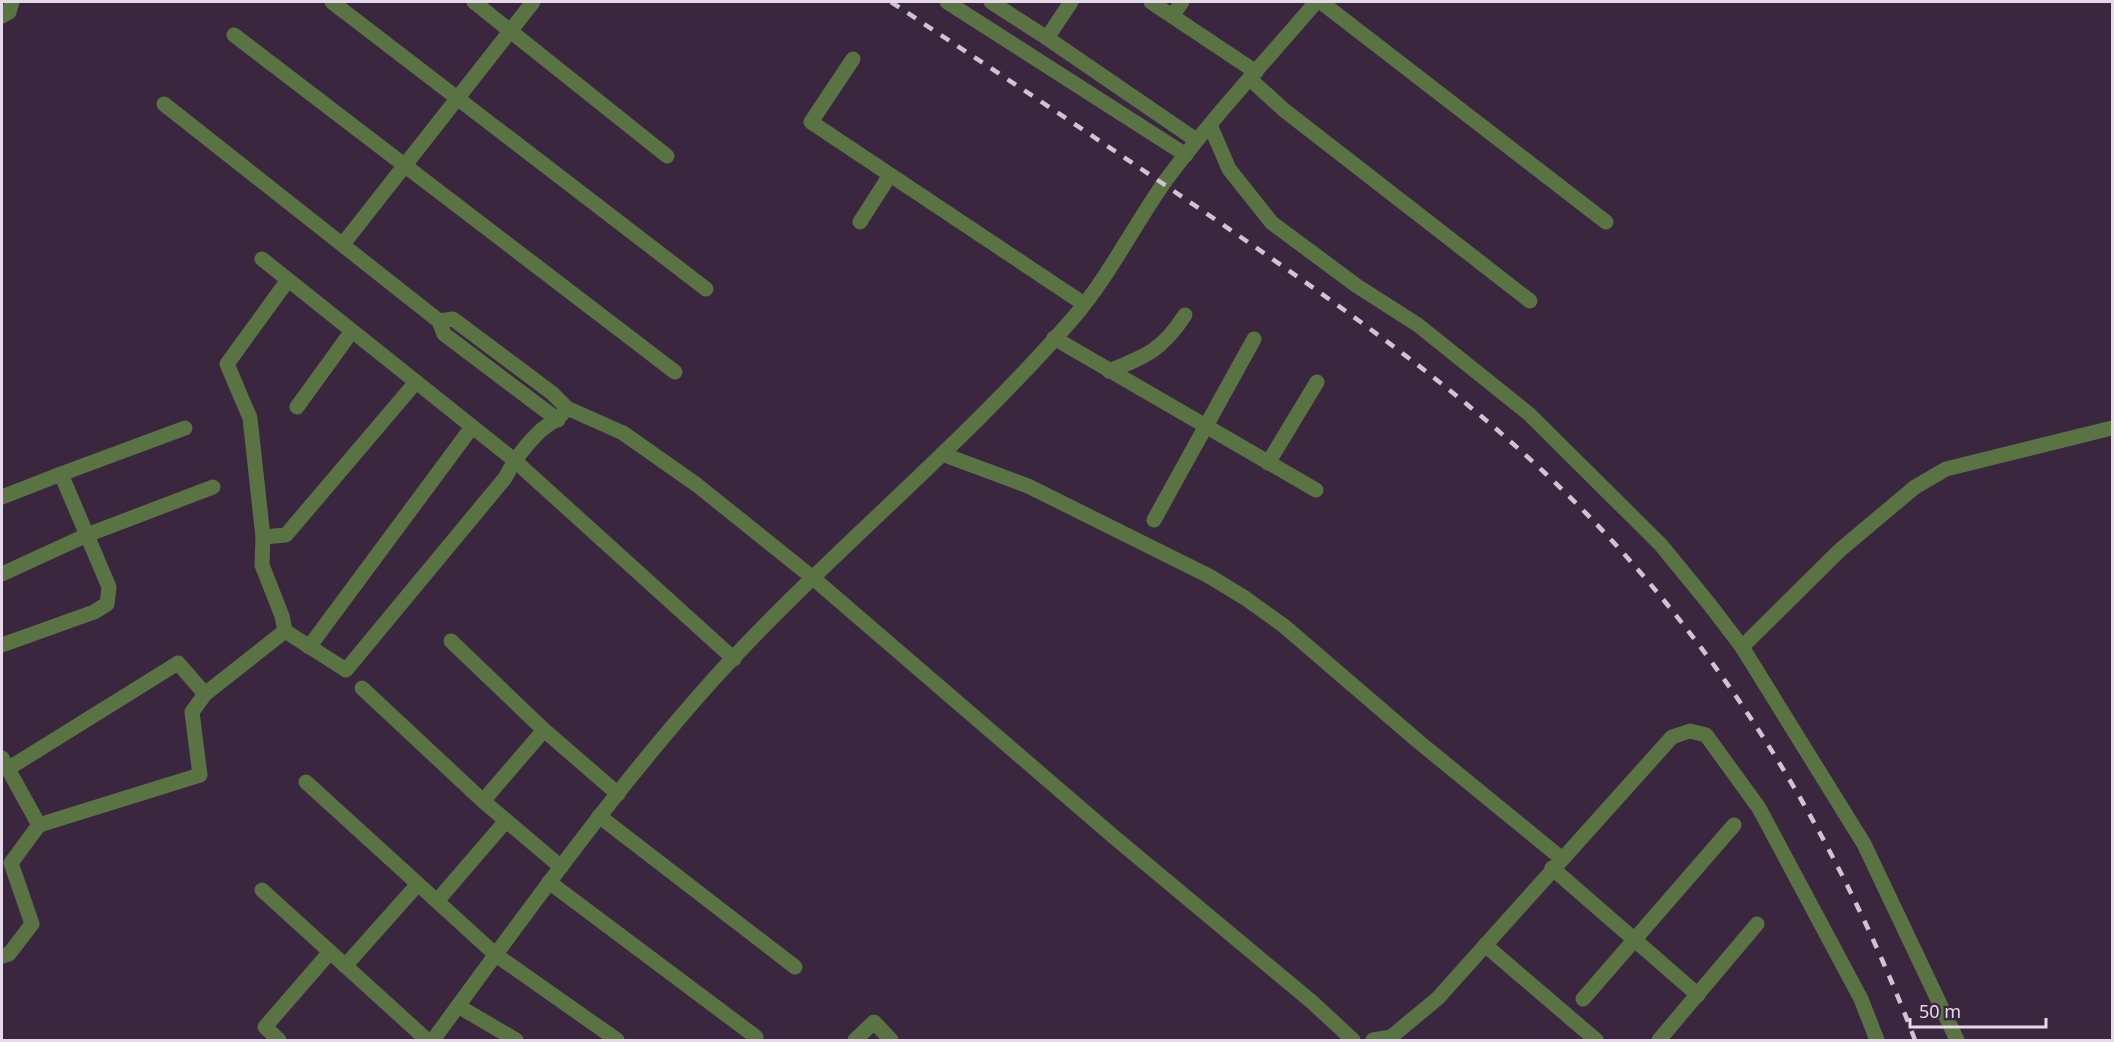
<svg xmlns="http://www.w3.org/2000/svg" width="2114" height="1042" viewBox="0 0 2114 1042" font-family="'Noto Sans',sans-serif">
<style>
.lines{fill:none;stroke-linecap:round;stroke-linejoin:round}
.minor{stroke:#5a7343;stroke-width:15}
.rail{stroke:#d0c3d4;stroke-width:4.5;stroke-dasharray:10 10;stroke-linecap:butt}
</style>
<rect width="100%" height="100%" fill="#3a273f"/>
<g class="lines">
<g class="minor">
<polyline points="332,2 706,289"/>
<polyline points="474,2 667,156"/>
<polyline points="947,2 1186,155"/>
<polyline points="991,2 1047,38 1071,2"/>
<polyline points="1151,2 1256,72"/>
<polyline points="1321,2 1606,222"/>
<polyline points="2,16 9,12 12,2"/>
<polyline points="1172,16 1182,2"/>
<polyline points="234,35 675,372"/>
<polyline points="1047,38 1196,140"/>
<polyline points="853,59 811,122 1084,304"/>
<polyline points="1250,79 1284,110 1530,301"/>
<polyline points="164,104 439,321 444,334 558,420"/>
<polyline points="1210,125 1229,169 1272,223 1357,286 1418,325 1529,414 1661,545 1710,605 1742,647 1864,844 1957,1040"/>
<polyline points="860,222 890,175"/>
<polyline points="343,244 533,2"/>
<polyline points="262,259 514,460 734,659"/>
<polyline points="439,321 453,319 552,393 567,408"/>
<polyline points="1054,338 1316,490"/>
<path d="M1109 371C1147 356 1162 350 1185 315"/>
<polyline points="297,407 352,331"/>
<polyline points="942,454 1028,486 1209,576 1245,598 1284,626 1419,742 1561,858"/>
<polyline points="1268,463 1317,382"/>
<polyline points="61,474 185,428"/>
<polyline points="2,497 61,474 109,587 107,604 94,612 2,645"/>
<polyline points="1154,520 1254,339"/>
<polyline points="263,537 250,418 227,364 288,280"/>
<polyline points="2,574 87,535 213,487"/>
<polyline points="285,631 282,616 262,565 263,537 286,535 416,382"/>
<polyline points="451,641 544,730 483,801"/>
<polyline points="309,647 472,427"/>
<polyline points="1742,647 1840,550 1915,487 1946,469 2112,428"/>
<polyline points="362,688 483,801 561,867"/>
<polyline points="544,730 618,794"/>
<polyline points="2,758 39,825"/>
<polyline points="9,768 178,663 205,694"/>
<polyline points="306,782 496,955 617,1040"/>
<polyline points="599,816 795,967"/>
<polyline points="1552,868 1698,995"/>
<polyline points="549,882 756,1037"/>
<polyline points="262,890 427,1040"/>
<polyline points="437,901 506,821"/>
<polyline points="1485,945 1596,1040"/>
<path d="M2 956 9 954 32 924 11 863 39 825 200 775 192 712 205 694 285 631 346 670 505 478C514 460 525 446 539 432 549 423 559 420 567 408L623 433 697 485 813 578 1114 837 1312 1002 1353 1040"/>
<polyline points="345,966 418,884"/>
<polyline points="1583,999 1734,825"/>
<polyline points="458,1006 516,1040"/>
<polyline points="279,1040 265,1027 330,952"/>
<path d="M433 1040C522 919 610 795 711 682 826 555 962 447 1074 317 1110 275 1134 225 1166 180 1212 118 1266 61 1316 2"/>
<polyline points="855,1040 874,1022 891,1040"/>
<polyline points="1373,1040 1391,1037 1438,998 1672,737 1690,731 1706,735 1759,808 1861,999 1877,1040"/>
<polyline points="1659,1040 1757,924"/>
</g>
<path class="rail" d="M891 2C1009 80 1128 159 1245 240 1350 313 1453 386 1546 474 1712 630 1834 828 1915 1040"/>
</g>
<rect width="2114" height="1042" fill="none" stroke="#e6d9e9" stroke-width="6"/>
<path d="M1910 1018v9h136v-9" fill="none" stroke="#e6d9e9" stroke-width="3"/>
<text x="1919" y="1018" font-size="18" fill="#e6d9e9" stroke="#3a273f" stroke-width="4.5" paint-order="stroke">50 m</text>
</svg>
